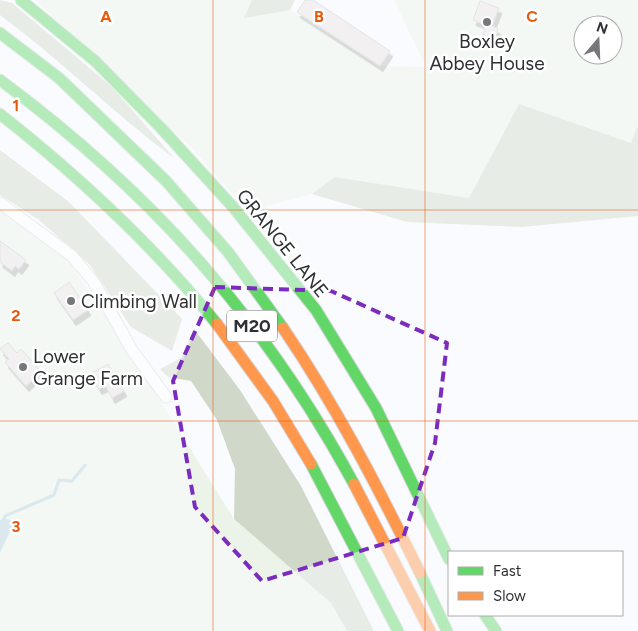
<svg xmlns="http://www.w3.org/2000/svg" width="638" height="631" viewBox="0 0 638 631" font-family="Figtree,sans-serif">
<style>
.green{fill:#ecf3e9;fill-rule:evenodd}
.forest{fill:#d0d9c9}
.water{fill:#b5d2dd}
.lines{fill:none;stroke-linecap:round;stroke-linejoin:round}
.stream{stroke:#b5d2dd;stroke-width:3}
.building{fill:#ebe3e4;stroke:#c8c6c7;filter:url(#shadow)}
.street-casing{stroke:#d7d8db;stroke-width:13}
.fast-casing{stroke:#d7d8db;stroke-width:13}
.slow-casing{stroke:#d7d8db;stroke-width:13}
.street{stroke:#fefeff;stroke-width:11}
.fast{stroke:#63d668;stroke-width:11}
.slow{stroke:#ff974d;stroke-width:11}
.marked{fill:none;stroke:#7b2cbf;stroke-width:4;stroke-dasharray:10 6;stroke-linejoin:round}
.grid{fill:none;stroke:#e8590c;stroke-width:1;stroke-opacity:0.55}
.poi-dot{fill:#76777b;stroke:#fff;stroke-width:2}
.labels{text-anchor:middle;stroke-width:5;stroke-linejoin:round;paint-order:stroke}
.shield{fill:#fff;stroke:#6d6e71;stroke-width:1}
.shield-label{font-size:18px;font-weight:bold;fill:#2f3034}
.poi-label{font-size:19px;fill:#2f3034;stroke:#fff;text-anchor:start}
.street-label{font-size:19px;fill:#2f3034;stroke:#fff}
.grid-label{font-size:16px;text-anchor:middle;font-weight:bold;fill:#e8590c;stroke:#fff;stroke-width:5;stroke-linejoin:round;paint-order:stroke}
</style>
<defs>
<filter id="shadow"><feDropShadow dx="3" dy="5.5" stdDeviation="0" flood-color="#0004"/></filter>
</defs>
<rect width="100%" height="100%" fill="#fafbfe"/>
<g class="green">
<path d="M35 0H252L245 17 290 10 380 66 426 67 394 0H638V125L631 143 519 105 469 198 335 177 312 194 266 206 307 282 195 151ZM583 25H613V55H583Z"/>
<polygon points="0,211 66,258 116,330 234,519 331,603 347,631 0,631"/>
</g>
<g class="forest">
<path d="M0 0 12 3 112 87 175 159C114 114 61 60 0 15Z"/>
<polygon points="252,0 295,0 290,10 244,18"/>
<polygon points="519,104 631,143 638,125 638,216 522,227 407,222 312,194 335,177 469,198"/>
<polygon points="0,150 69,202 182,319 172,351 131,327 90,265 39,220 0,195"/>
<polygon points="194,329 240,390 301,486 374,631 347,631 331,603 234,519 235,469 217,420 191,381 168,377 160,369 181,358"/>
</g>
<polygon class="water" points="3,518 11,520 13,525 0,553 0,521"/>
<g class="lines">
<polyline class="stream" points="4,520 5,516 54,495 59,480 72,481 85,465"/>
</g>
<g class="building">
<polygon points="305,0 313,0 390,51 380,66 297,12"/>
<polygon points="480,1 499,8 492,26 498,29 494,42 482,37 486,25 473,20"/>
<polygon points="0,241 26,260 19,269 15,266 12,271 0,262"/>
<polygon points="69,282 88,310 73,320 54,293"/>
<polygon points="8,343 17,353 21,349 42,372 26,386 5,362 9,359 0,349"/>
<polygon points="108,364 124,391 112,398 106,386 99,389 90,374"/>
</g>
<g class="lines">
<defs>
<polyline id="street" points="0,203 72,256 93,281 132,350 166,397"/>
<g id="fast">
<polyline points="21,0 95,61 162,129 233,207 316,310 376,408 449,559"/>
<polyline points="0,33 59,78 166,181 228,252 283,328"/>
<path d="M0 80C151 192 264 318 354 484"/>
<path d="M0 114C80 177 153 245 217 324"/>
<polyline points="311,464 398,631"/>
<polyline points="420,573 447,631"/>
<polyline points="485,615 496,631"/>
</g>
<g id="slow">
<polyline points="217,324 273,401 311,464"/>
<path d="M283 328C336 406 379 489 420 573"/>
<polyline points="354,484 430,631"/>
</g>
</defs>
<use href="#street" class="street-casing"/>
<use href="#fast" class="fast-casing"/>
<use href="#slow" class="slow-casing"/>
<use href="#street" class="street"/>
<use href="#fast" class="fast"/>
<use href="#slow" class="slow"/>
</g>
<path d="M0 0H638V631H0ZM215 287 331 291 447 343 435 443 403 538 262 581 195 507 173 381Z" fill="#fafbfe" fill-opacity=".55" fill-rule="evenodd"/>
<path class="marked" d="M215 287 331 291 447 343 435 443 403 538 262 581 195 507 173 381Z"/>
<path class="grid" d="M213 0V631M425 0V631M0 210H638M0 421H638"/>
<g class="poi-dot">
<circle cx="487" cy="22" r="5"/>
<circle cx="71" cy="301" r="5"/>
<circle cx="23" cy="367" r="5"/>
</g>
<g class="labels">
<rect class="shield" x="227" y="310.5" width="50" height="31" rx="4"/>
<g class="shield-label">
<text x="252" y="332">M20</text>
</g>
<g class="poi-label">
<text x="487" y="48" text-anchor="middle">Boxley<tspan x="487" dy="22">Abbey House</tspan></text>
<text x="81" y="308">Climbing Wall</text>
<text x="33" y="363">Lower<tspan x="33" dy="22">Grange Farm</tspan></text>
</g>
<g class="street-label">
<text transform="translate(283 243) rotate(51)" y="7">GRANGE LANE</text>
</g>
</g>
<g class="grid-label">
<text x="106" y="22">A</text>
<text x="319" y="22">B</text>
<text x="532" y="22">C</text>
<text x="16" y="111">1</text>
<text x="16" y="321">2</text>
<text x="16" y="532">3</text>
</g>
<rect x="448" y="551" width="175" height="65" fill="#ffffff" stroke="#acacae"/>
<rect x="458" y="567" width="25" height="8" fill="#63d668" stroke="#acacae"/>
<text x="493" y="576" font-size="15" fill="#2f3034">Fast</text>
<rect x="458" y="592" width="25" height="8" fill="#ff974d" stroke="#acacae"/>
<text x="493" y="601" font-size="15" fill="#2f3034">Slow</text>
<g transform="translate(598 40) rotate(19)"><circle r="24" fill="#ffffff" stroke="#acacae"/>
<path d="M0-4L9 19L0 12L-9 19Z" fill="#76777b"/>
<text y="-8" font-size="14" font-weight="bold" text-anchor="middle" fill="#2f3034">N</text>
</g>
</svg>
